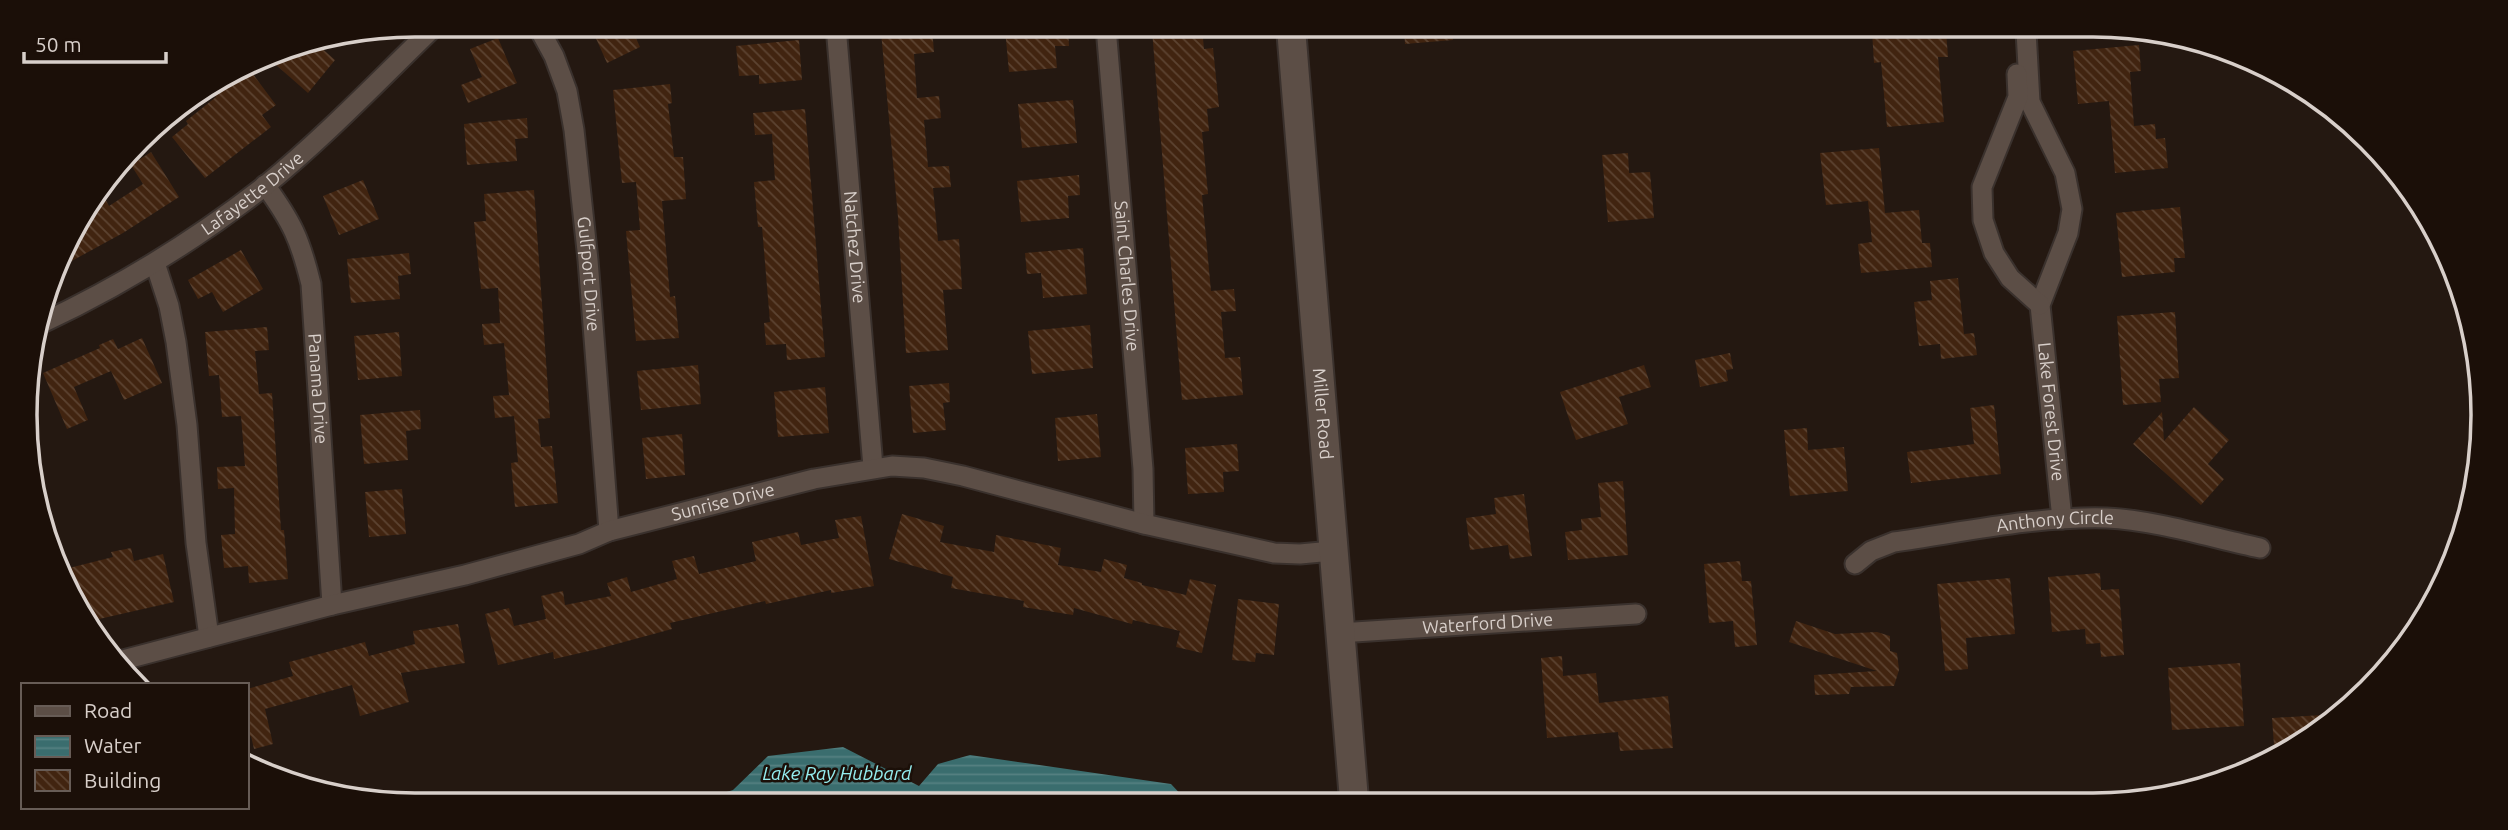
<svg xmlns="http://www.w3.org/2000/svg" width="2508" height="830" viewBox="0 0 2508 830" font-family="Ubuntu,sans-serif">
<style>
.water{fill:url(#water-rules)}
.building{fill:url(#building-back-hatch)}
.lines{fill:none;stroke-linecap:round;stroke-linejoin:round}
.minor-casing{stroke:#3a312d;stroke-width:23}
.secondary-casing{stroke:#3a312d;stroke-width:32}
.minor{stroke:#5c4e46;stroke-width:19}
.secondary{stroke:#5c4e46;stroke-width:28}
.labels{text-anchor:middle;stroke-width:5;stroke-linejoin:round;paint-order:stroke}
.street-label{font-size:18px;fill:#d8cfca;stroke:#1b0f08}
.water-label{font-size:19px;font-style:italic;fill:#95edef;stroke:#1b0f08}
.rim{fill:none;stroke:#d8cfca;stroke-width:3.5}
</style>
<defs>
<pattern id="water-rules" width="6" height="5" patternUnits="userSpaceOnUse" patternTransform="scale(1.75)"><rect width="6" height="5" fill="#3a6d6e"/><path d="M0 2.5h6" fill="none" stroke="#568181"/></pattern>
<pattern id="building-back-hatch" width="6" height="6" patternUnits="userSpaceOnUse" patternTransform="scale(1.75)"><rect width="6" height="6" fill="#412410"/><path d="M-1 5l2 2M0 0l6 6M5-1l2 2" fill="none" stroke="#5c4331"/></pattern>
</defs>
<rect width="100%" height="100%" fill="#241811"/>
<polygon class="water" points="843,747 919,786 938,764 970,755 1171,784 1186,800 704,799 733,790 768,756"/>
<g class="building">
<polygon points="590,25 630,25 640,47 607,63"/>
<polygon points="1049,27 1068,27 1069,46 1055,46 1057,68 1009,72 1005,29"/>
<polygon points="932,28 934,52 914,54 917,98 939,96 941,118 924,120 928,167 949,166 951,187 933,188 938,241 959,239 962,289 943,290 948,350 906,353 898,217 881,32"/>
<polygon points="1178,28 1202,28 1204,49 1213,48 1219,107 1207,109 1209,131 1202,132 1208,194 1202,195 1211,291 1234,289 1236,311 1221,312 1225,358 1240,357 1243,395 1182,400 1152,30"/>
<polygon points="1404,29 1452,29 1453,40 1405,44"/>
<polygon points="1872,31 1946,31 1948,57 1938,57 1944,122 1887,127 1881,62 1874,63"/>
<polygon points="498,38 517,83 468,103 461,85 482,77 470,49"/>
<polygon points="799,40 802,80 759,84 759,75 739,76 736,46"/>
<polygon points="317,44 335,60 308,93 275,64 287,50"/>
<polygon points="2139,45 2141,71 2130,72 2134,126 2155,124 2156,139 2165,138 2168,168 2115,173 2109,101 2078,104 2073,51"/>
<polygon points="247,66 276,105 262,115 271,127 205,178 172,137 188,124 186,121 216,97 213,93"/>
<polygon points="670,84 672,103 668,104 674,157 683,157 686,199 662,201 670,297 675,296 679,338 636,341 626,231 640,230 636,182 622,183 613,90"/>
<polygon points="1073,100 1077,143 1022,148 1018,104"/>
<polygon points="805,109 825,357 787,360 786,344 766,345 764,323 770,322 762,227 758,227 754,182 775,180 772,134 755,135 753,113"/>
<polygon points="527,118 528,138 515,139 517,161 467,165 464,124"/>
<polygon points="1879,148 1885,213 1919,210 1922,243 1930,243 1932,267 1861,273 1858,244 1872,242 1868,201 1826,205 1820,153"/>
<polygon points="151,152 179,197 123,233 57,269 65,242 102,193 109,206 143,184 131,165"/>
<polygon points="1628,153 1629,173 1650,172 1654,218 1608,222 1602,155"/>
<polygon points="1079,175 1080,195 1068,196 1069,218 1021,222 1017,181"/>
<polygon points="363,180 379,219 339,235 323,196"/>
<polygon points="534,190 550,418 538,419 541,447 552,446 558,503 515,507 511,463 518,462 514,416 495,418 493,396 509,395 504,343 484,345 482,324 500,323 498,288 481,289 474,222 486,221 484,194"/>
<polygon points="2180,207 2185,258 2174,258 2175,272 2122,277 2116,213"/>
<polygon points="1083,248 1087,294 1043,298 1041,273 1027,274 1025,253"/>
<polygon points="241,250 263,289 223,312 212,292 198,299 188,280"/>
<polygon points="409,253 411,274 398,276 400,299 351,303 347,259"/>
<polygon points="1958,278 1964,334 1974,333 1977,355 1941,359 1940,344 1919,346 1914,302 1932,300 1930,281"/>
<polygon points="2175,312 2179,378 2159,379 2161,402 2123,405 2117,316"/>
<polygon points="1090,325 1093,368 1032,374 1028,331"/>
<polygon points="267,327 269,350 255,351 259,394 272,393 281,530 284,530 288,579 249,583 248,566 224,568 221,535 235,534 234,488 218,489 217,467 245,466 241,416 222,417 219,375 209,376 205,332"/>
<polygon points="399,332 402,376 358,380 354,336"/>
<polygon points="142,338 162,383 124,400 111,371 74,387 88,420 67,429 43,373 100,348 99,345 113,339 118,349"/>
<polygon points="1730,353 1733,369 1726,370 1728,381 1700,387 1695,360"/>
<polygon points="698,365 701,404 641,410 637,371"/>
<polygon points="1644,365 1651,387 1619,397 1628,424 1576,440 1560,392"/>
<polygon points="949,383 950,402 943,403 946,430 913,433 909,386"/>
<polygon points="825,387 829,433 778,437 774,392"/>
<polygon points="1994,405 2001,474 1911,483 1907,452 1974,444 1970,408"/>
<polygon points="2194,407 2229,440 2208,464 2224,479 2201,505 2133,444 2162,412 2164,441"/>
<polygon points="420,410 421,429 406,431 408,460 364,464 360,415"/>
<polygon points="1097,414 1101,457 1058,461 1055,418"/>
<polygon points="1807,428 1808,450 1844,447 1848,491 1790,496 1784,430"/>
<polygon points="682,434 685,475 646,479 642,438"/>
<polygon points="1237,444 1239,471 1223,472 1224,492 1188,494 1185,448"/>
<polygon points="1623,481 1628,555 1568,560 1565,532 1582,530 1581,519 1601,517 1598,483"/>
<polygon points="402,489 406,534 369,537 365,492"/>
<polygon points="1524,494 1532,556 1510,559 1508,545 1470,550 1466,518 1496,514 1494,498"/>
<polygon points="902,514 944,526 940,542 994,552 996,535 1061,548 1058,565 1101,572 1104,559 1127,565 1124,578 1142,583 1142,585 1186,595 1190,579 1216,585 1202,653 1176,647 1180,631 1133,620 1132,624 1074,608 1073,615 1023,607 1024,601 951,588 953,577 889,559"/>
<polygon points="861,516 874,586 831,593 831,590 766,604 765,601 670,623 672,629 598,649 554,659 553,652 498,665 485,614 509,608 514,626 546,619 541,596 563,591 565,605 611,596 607,583 627,577 631,592 677,579 672,561 694,556 699,574 756,561 752,542 798,532 801,545 839,538 835,520"/>
<polygon points="131,548 134,561 163,554 174,602 86,622 67,581 72,580 69,568 113,557 111,552"/>
<polygon points="1740,561 1742,581 1751,581 1757,645 1735,647 1733,621 1709,623 1704,564"/>
<polygon points="2100,573 2101,590 2119,589 2124,655 2101,657 2100,643 2086,644 2085,629 2052,632 2048,577"/>
<polygon points="2010,578 2015,634 1966,638 1968,669 1945,671 1937,584"/>
<polygon points="1238,599 1279,604 1274,655 1256,653 1255,662 1232,660"/>
<polygon points="1796,621 1835,634 1877,632 1890,636 1890,651 1897,653 1899,670 1894,686 1851,687 1849,694 1815,695 1814,675 1877,671 1789,642"/>
<polygon points="458,624 465,663 401,673 409,702 360,716 352,685 265,709 273,744 254,749 251,736 247,738 247,689 293,676 289,662 365,642 369,656 415,644 413,631"/>
<polygon points="1562,656 1563,676 1596,673 1599,703 1668,696 1673,748 1620,751 1618,732 1547,738 1541,658"/>
<polygon points="2240,663 2244,726 2172,730 2168,668"/>
<polygon points="2338,714 2275,759 2272,718"/>
</g>
<g class="lines">
<defs>
<g id="minor">
<path id="s1" d="M537 25 554 56 567 91 574 130 588 260 609 531"/>
<path id="s2" d="M836 26 873 467"/>
<path id="s3" d="M1106 27 1143 469 1144 524"/>
<path id="s4" d="M2026 31 2030 102 2065 173 2072 209 2068 233 2040 305 2062 519"/>
<polyline points="2017,74 2018,97 1982,187 1983,220 1994,253 2010,278 2040,305"/>
<path id="s5" d="M265 185C292 222 300 239 311 284L332 605"/>
<polyline points="155,263 169,306 176,342 187,425 196,543 209,637"/>
<path id="s6" d="M40 324C121 286 196 240 266 185 326 136 380 79 436 25"/>
<path id="s7" d="M1855 564 1871 551 1894 542C1964 532 2036 516 2107 518 2154 520 2213 538 2260 548"/>
<path id="s8" d="M1339 633 1636 614"/>
<path id="s9" d="M119 661 332 605 465 575 579 544 609 531 814 479 892 466 924 468 963 476 1144 524 1274 553 1300 554 1332 551"/>
</g>
<g id="secondary">
<path id="s10" d="M1291 28 1354 800"/>
</g>
</defs>
<use href="#minor" class="minor-casing"/>
<use href="#secondary" class="secondary-casing"/>
<use href="#minor" class="minor"/>
<use href="#secondary" class="secondary"/>
</g>
<g class="labels">
<g class="street-label">
<text dy="6" stroke="none"><textPath href="#s6" startOffset="250">Lafayette Drive</textPath></text>
<text dy="6" stroke="none"><textPath href="#s2" startOffset="222">Natchez Drive</textPath></text>
<text dy="6" stroke="none"><textPath href="#s1" startOffset="257">Gulfport Drive</textPath></text>
<text dy="6" stroke="none"><textPath href="#s3" startOffset="250">Saint Charles Drive</textPath></text>
<text dy="6" stroke="none"><textPath href="#s5" startOffset="215">Panama Drive</textPath></text>
<text dy="6" stroke="none"><textPath href="#s4" startOffset="396">Lake Forest Drive</textPath></text>
<text dy="6" stroke="none"><textPath href="#s10" startOffset="387">Miller Road</textPath></text>
<text dy="6" stroke="none"><textPath href="#s9" startOffset="625">Sunrise Drive</textPath></text>
<text dy="6" stroke="none"><textPath href="#s7" startOffset="208">Anthony Circle</textPath></text>
<text dy="6" stroke="none"><textPath href="#s8" startOffset="149">Waterford Drive</textPath></text>
</g>
<g class="water-label">
<text x="837" y="780">Lake Ray Hubbard</text>
</g>
</g>
<path d="M0 0H2508V830H0ZM415 37H2093A378 378 0 0 1 2471 415V415A378 378 0 0 1 2093 793H415A378 378 0 0 1 37 415V415A378 378 0 0 1 415 37Z" fill="#1b0f08" fill-rule="evenodd"/>
<path class="rim" d="M415 37H2093A378 378 0 0 1 2471 415V415A378 378 0 0 1 2093 793H415A378 378 0 0 1 37 415V415A378 378 0 0 1 415 37Z"/>
<rect x="21" y="683" width="228" height="126" fill="#1b0f08" stroke="#675c56" stroke-width="2"/>
<rect x="35" y="706" width="35" height="10" fill="#5c4e46" stroke="#675c56" stroke-width="2"/>
<text x="84" y="718" font-size="21" fill="#d8cfca">Road</text>
<rect x="35" y="736" width="35" height="21" fill="url(#water-rules)" stroke="#675c56" stroke-width="2"/>
<text x="84" y="753" font-size="21" fill="#d8cfca">Water</text>
<rect x="35" y="770" width="35" height="21" fill="url(#building-back-hatch)" stroke="#675c56" stroke-width="2"/>
<text x="84" y="788" font-size="21" fill="#d8cfca">Building</text>
<path d="M24 52v10h142v-10" fill="none" stroke="#d8cfca" stroke-width="3.5"/>
<text x="35" y="52" font-size="21" fill="#d8cfca" stroke="#1b0f08" stroke-width="5" paint-order="stroke">50 m</text>
</svg>
